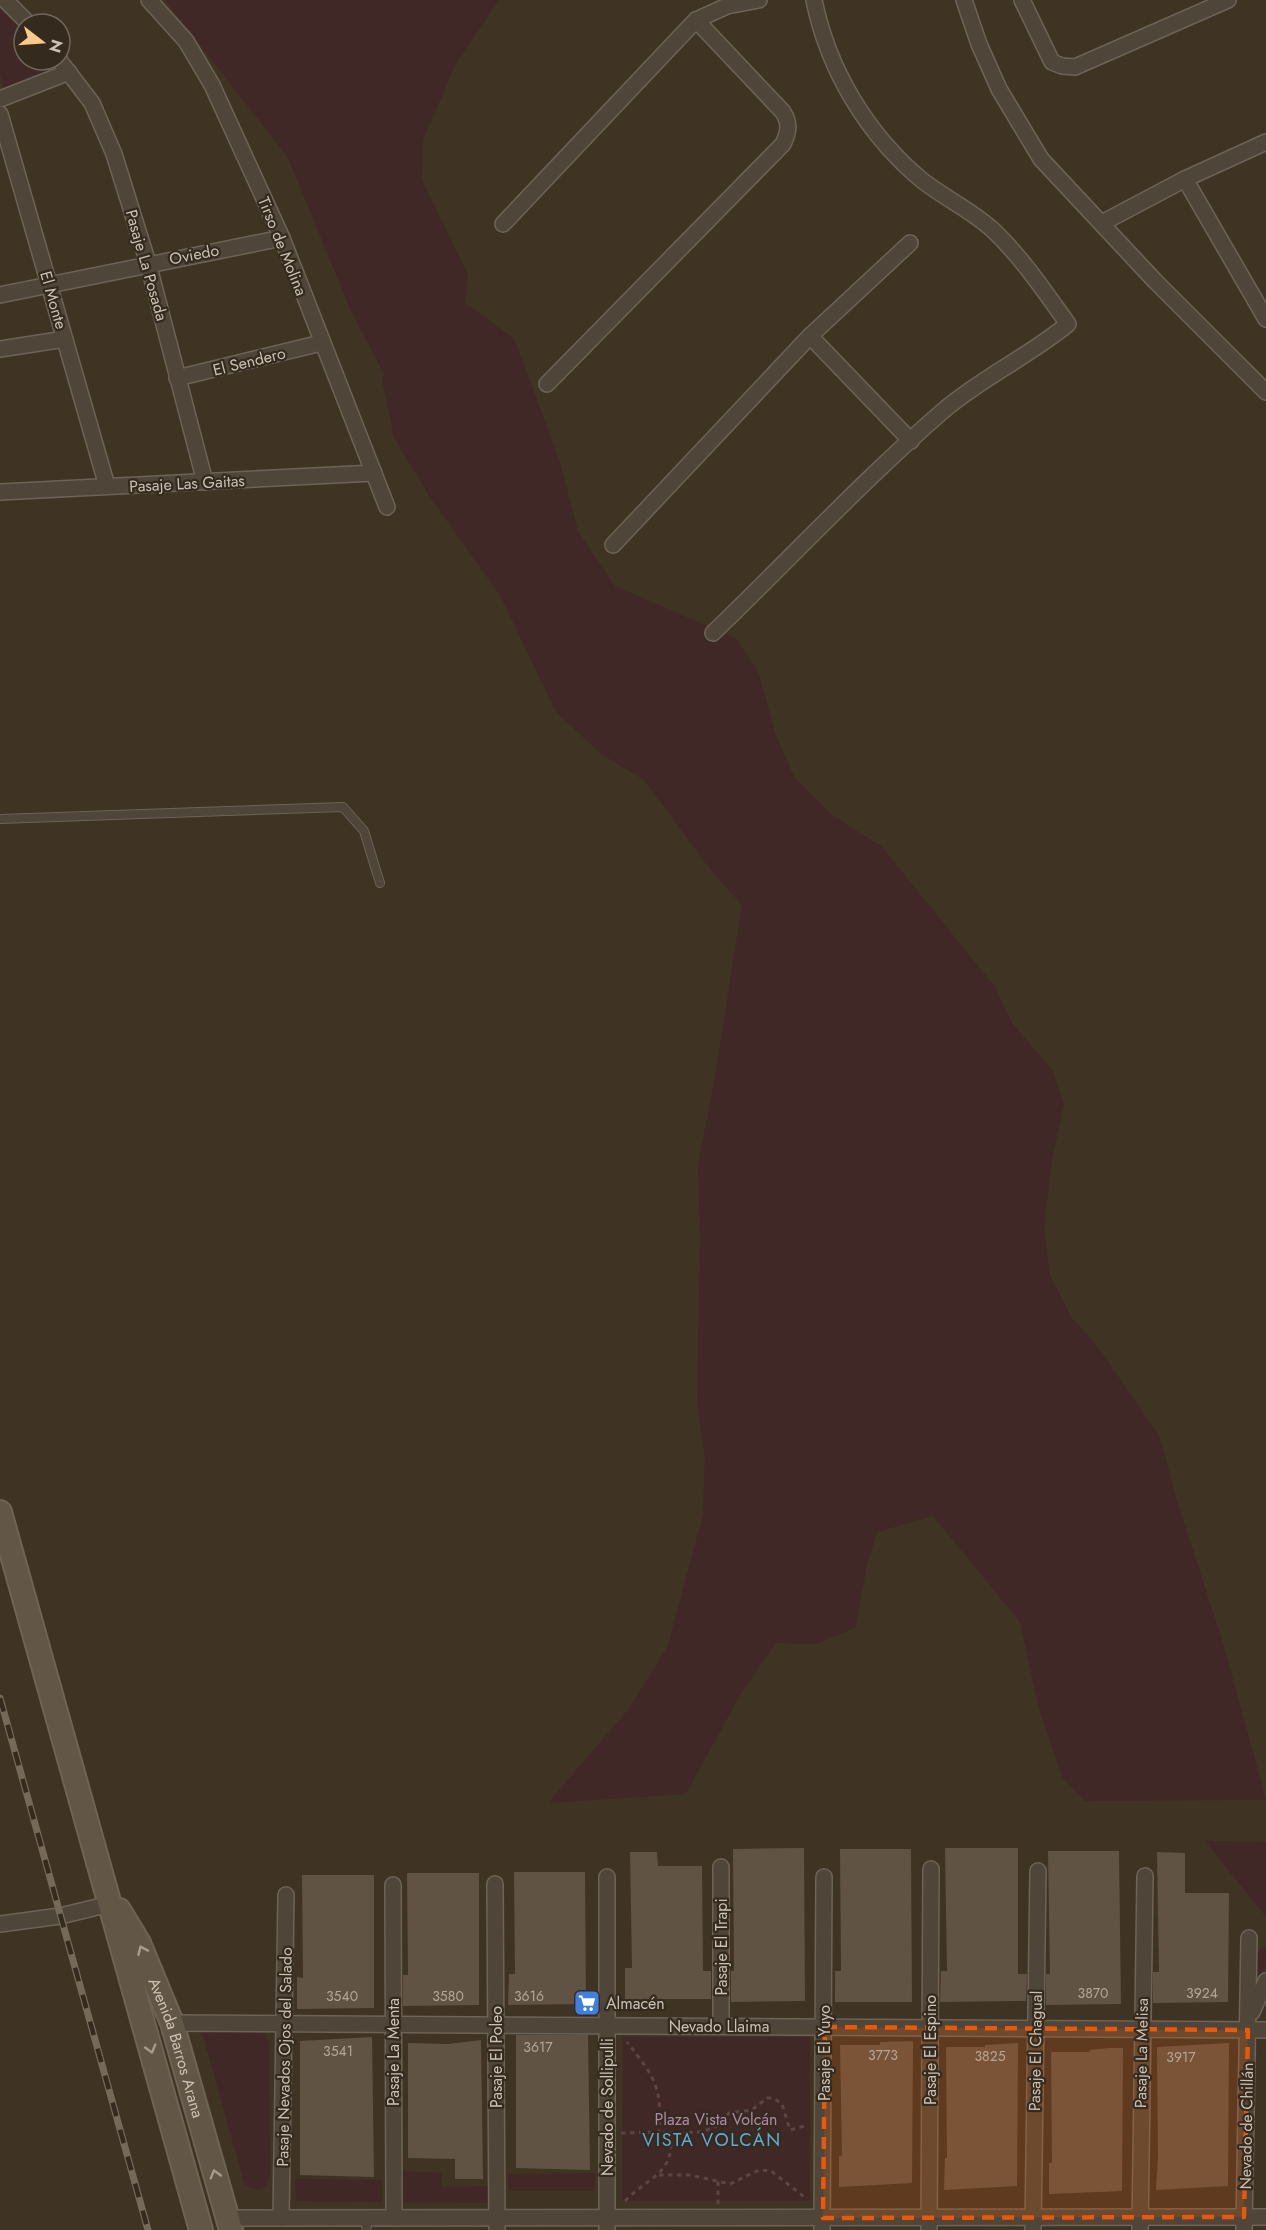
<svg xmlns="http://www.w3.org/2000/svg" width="1266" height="2230" viewBox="0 0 1266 2230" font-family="Jost,sans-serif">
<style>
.green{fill:#402826}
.building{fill:#615343}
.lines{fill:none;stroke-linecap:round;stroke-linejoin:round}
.service-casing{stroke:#6d6356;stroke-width:10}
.minor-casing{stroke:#6d6356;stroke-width:18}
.secondary-casing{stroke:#6d6356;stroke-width:26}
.path{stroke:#5d4544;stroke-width:3;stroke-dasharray:4.5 4.5;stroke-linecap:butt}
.service{stroke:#4f4538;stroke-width:8}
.minor{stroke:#4f4538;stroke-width:15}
.secondary{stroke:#625746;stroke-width:22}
.rail-casing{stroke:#76695a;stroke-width:7}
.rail{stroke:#342a1d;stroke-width:4.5;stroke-dasharray:14;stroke-linecap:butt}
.oneway{stroke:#a69c8e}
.marked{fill:#e8590c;fill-opacity:0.2;stroke:#e8590c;stroke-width:4.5;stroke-dasharray:12 8;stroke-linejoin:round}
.labels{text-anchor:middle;stroke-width:4.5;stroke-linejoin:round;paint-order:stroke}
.number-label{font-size:14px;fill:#b0a698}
.street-label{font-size:16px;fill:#cac1b4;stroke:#342a1d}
.poi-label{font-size:16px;fill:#cac1b4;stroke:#342a1d;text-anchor:start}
.park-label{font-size:16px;fill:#af89a8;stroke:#342a1d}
.neighbourhood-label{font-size:18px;letter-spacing:1.5px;fill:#62a9d7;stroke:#342a1d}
</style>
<rect width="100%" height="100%" fill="#3f3324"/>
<g class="green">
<polygon points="165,0 499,0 455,65 423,140 422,180 468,275 465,303 514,338 561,465 578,532 615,586 737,639 759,674 775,733 794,777 831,814 882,847 995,987 1012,1023 1053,1071 1064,1105 1052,1158 1044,1227 1050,1275 1072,1318 1097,1346 1160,1437 1176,1498 1223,1643 1266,1800 1085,1801 1063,1779 1040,1713 1020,1622 933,1516 877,1532 867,1565 855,1628 816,1644 776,1643 741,1693 686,1794 548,1803 628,1710 667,1648 703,1515 705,1457 697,1401 700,1240 698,1165 716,1071 742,905 713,873 644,780 601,754 556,712 500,595 432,500 394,438 382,380 384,374 351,311 288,158"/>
<polygon points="0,6 24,30 24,60 49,60 60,73 5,91 0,75"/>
<polygon points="1205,1841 1266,1842 1266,1917"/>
<polygon points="1266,1945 1266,1966 1254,1984 1256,1953"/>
<polygon points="200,2025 261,2029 269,2043 270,2174 266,2185 258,2190 245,2186"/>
<polygon points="623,2037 810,2037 810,2201 622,2201"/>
<polygon points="400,2171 441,2173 442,2187 488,2186 489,2203 401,2202"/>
<polygon points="595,2173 594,2191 509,2191 508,2174"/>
<polygon points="295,2179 382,2180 382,2202 296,2201"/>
</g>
<g class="building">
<polygon points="804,1848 805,2001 731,2002 731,1971 734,1971 733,1849"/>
<polygon points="945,1848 1018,1848 1018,1974 1027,1974 1026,2001 940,2002 941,1971 947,1971"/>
<polygon points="840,1849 911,1849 912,2002 835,2002 835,1971 841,1971"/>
<polygon points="1048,1851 1119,1851 1121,2004 1046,2005 1046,1974 1050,1974"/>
<polygon points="630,1852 657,1852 658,1866 702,1866 703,1971 711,1971 711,1999 625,1999 625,1968 632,1968"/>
<polygon points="1157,1852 1185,1853 1185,1893 1229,1893 1228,2002 1153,2003 1153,1972 1159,1972"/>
<polygon points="514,1872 585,1872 586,2004 508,2005 509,1974 515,1974"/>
<polygon points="407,1873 479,1873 479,2005 403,2006 403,1975 408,1975"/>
<polygon points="302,1875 374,1875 374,2008 297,2009 297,1977 303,1978"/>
<polygon points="516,2035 588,2035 590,2170 516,2168"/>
<polygon points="372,2037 374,2177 300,2175 300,2041"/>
<polygon points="481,2040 483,2179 455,2179 455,2159 408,2158 408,2043 448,2044"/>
<polygon points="913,2041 912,2183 839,2187 839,2156 842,2156 840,2045 880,2045 880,2042"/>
<polygon points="1018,2043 1017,2186 944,2190 945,2158 947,2158 946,2047 985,2047 985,2045"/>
<polygon points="1229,2043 1228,2186 1156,2190 1158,2158 1157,2047"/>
<polygon points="1109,2048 1123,2048 1122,2191 1049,2194 1049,2163 1052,2163 1051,2052 1090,2052 1090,2050"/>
</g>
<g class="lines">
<defs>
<g id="service">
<polyline points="0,819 343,807 364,831 380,883"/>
<polyline points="366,2230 368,2218"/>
</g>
<g id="minor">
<polyline points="5,0 29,24"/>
<polyline points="149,0 186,41 212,85 282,238 387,507"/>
<polyline points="964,0 979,44 999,89 1041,159 1155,281 1266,392"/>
<polyline points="1022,0 1052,62 1062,66 1075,67 1228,0"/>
<polyline points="59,60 92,103 114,154 148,263 205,482"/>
<polyline points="0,99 69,72"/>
<polyline points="0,114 107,486"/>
<polyline points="1266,142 1185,179 1266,319"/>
<polyline points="1102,223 1185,179"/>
<polyline points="503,224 696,20 727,6 759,0"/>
<polyline points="0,295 282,238"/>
<polyline points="810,336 911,441"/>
<polyline points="0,349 65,339"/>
<polyline points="177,378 321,343"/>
<path d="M547 384 783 144C789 132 790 123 783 112L696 20"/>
<polyline points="0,492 374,473"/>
<polyline points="613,545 810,336 910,243"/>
<path d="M713 633C790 559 863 480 944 410 983 377 1029 356 1068 324 1045 292 1023 259 994 231 973 211 946 199 923 181 868 136 828 70 814 0"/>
<polyline points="607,1877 607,2230"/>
<polyline points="495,1884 497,2230"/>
<polyline points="393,1885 394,2218"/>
<polyline points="0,1924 60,1916 110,1904"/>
<polyline points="1252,2012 1266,1981"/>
<polyline points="172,2023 1266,2030"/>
<polyline points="721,2026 721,1867"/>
<polyline points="228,2218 1266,2217"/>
<polyline points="281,2218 286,1895"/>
<polyline points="822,2230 824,1877"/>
<polyline points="929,2230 931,1869"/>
<polyline points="1033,2230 1038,1871"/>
<polyline points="1140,2230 1145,1876"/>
<polyline points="1244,2230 1249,1938"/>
</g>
<g id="secondary">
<polyline points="0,1512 201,2230"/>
<path id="s1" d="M119 1910 139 1943 172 2023 231 2230"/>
</g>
</defs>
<use href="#service" class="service-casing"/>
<use href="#minor" class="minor-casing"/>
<use href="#secondary" class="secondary-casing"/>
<g class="path">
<path d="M621 2133 659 2132C662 2086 655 2078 627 2042"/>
<polyline points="670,2133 699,2132 714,2128 729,2113 752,2110 767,2098 773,2098 782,2104 790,2130 808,2125"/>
<polyline points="659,2175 690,2175 730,2184 759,2170 771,2171 807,2199"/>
<path d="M625 2201C649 2176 676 2174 670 2133L659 2132"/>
<polyline points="718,2204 718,2181"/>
</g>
<use href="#service" class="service"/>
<use href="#minor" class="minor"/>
<use href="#secondary" class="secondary"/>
<defs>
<polyline id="rail" points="0,1698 148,2230"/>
</defs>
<use href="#rail" class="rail-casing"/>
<use href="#rail" class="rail"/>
</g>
<defs><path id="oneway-chevron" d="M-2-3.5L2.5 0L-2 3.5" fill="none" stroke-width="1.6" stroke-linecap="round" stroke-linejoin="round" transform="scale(1.5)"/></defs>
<g class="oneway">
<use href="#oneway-chevron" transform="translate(142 1950) rotate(-114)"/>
<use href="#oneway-chevron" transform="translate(151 2049) rotate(74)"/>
<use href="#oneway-chevron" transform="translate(215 2174) rotate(-106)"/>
</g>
<path class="marked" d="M825 2027 1248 2030 1244 2217 823 2218Z"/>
<defs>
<symbol id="supermarket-square" viewBox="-11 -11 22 22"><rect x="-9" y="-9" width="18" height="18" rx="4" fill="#3f7fe0" stroke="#342a1d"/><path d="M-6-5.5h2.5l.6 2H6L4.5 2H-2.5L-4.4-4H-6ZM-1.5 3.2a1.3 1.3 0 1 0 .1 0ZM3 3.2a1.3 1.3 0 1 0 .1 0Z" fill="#fff"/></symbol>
</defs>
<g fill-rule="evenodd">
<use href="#supermarket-square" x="572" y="1988" width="30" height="30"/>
</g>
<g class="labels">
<g class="number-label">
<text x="1093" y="1998">3870</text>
<text x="1202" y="1998">3924</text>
<text x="342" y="2001">3540</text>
<text x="448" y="2001">3580</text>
<text x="529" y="2001">3616</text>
<text x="538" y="2052">3617</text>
<text x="338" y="2056">3541</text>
<text x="883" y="2060">3773</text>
<text x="990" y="2061">3825</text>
<text x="1181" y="2062">3917</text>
</g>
<g class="street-label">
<text transform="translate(283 246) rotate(68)" y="6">Tirso de Molina</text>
<text transform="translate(194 254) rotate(-11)" y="6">Oviedo</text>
<text transform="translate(147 265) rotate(74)" y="6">Pasaje La Posada</text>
<text transform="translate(54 300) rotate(74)" y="6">El Monte</text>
<text transform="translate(249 361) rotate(-14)" y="6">El Sendero</text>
<text transform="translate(187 483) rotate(-3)" y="6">Pasaje Las Gaitas</text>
<text transform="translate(721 1947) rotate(-90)" y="6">Pasaje El Trapi</text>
<text x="719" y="2032">Nevado Llaima</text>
<text dy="6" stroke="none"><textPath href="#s1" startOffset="150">Avenida Barros Arana</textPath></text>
<text transform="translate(930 2050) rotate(-90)" y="6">Pasaje El Espino</text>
<text transform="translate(1035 2051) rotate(-89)" y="6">Pasaje El Chagual</text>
<text transform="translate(393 2052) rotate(-90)" y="6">Pasaje La Menta</text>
<text transform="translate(824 2053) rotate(-90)" y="6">Pasaje El Yuyo</text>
<text transform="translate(1141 2053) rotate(-89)" y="6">Pasaje La Melisa</text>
<text transform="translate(284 2057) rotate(-89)" y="6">Pasaje Nevados Ojos del Salado</text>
<text transform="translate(496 2057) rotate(-90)" y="6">Pasaje El Poleo</text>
<text transform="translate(607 2107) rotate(-90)" y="6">Nevado de Sollipulli</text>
<text transform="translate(1246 2126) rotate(-89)" y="6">Nevado de Chillán</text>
</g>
<g class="poi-label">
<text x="606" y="2009">Almacén</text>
</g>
<g class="park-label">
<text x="716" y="2125">Plaza Vista Volcán</text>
</g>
<g class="neighbourhood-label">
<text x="712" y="2146">VISTA VOLCÁN</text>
</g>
</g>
<g transform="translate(42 42) rotate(107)"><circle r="28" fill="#342a1d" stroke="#706659" stroke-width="1.5"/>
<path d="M0-4.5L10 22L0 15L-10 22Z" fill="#faca89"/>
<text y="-9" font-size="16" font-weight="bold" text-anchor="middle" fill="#cac1b4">N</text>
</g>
</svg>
